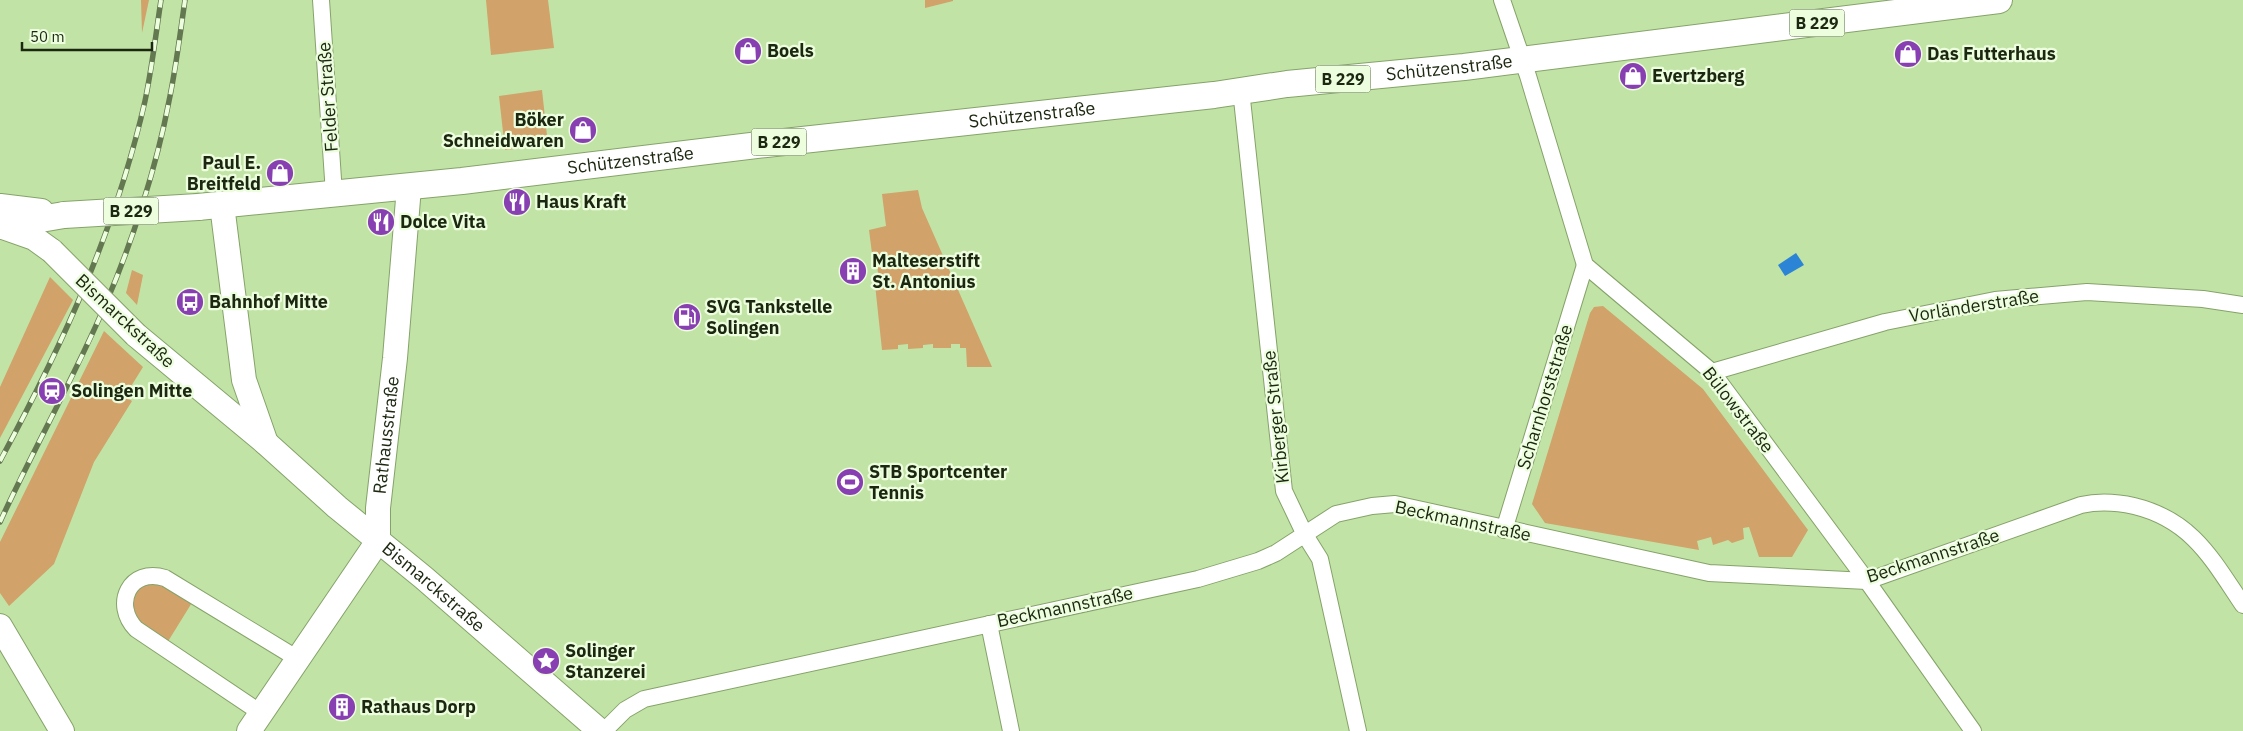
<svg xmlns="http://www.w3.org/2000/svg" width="2243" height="731" viewBox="0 0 2243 731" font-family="'IBM Plex Sans',sans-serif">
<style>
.green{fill:#d1a269}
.water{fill:#2c84d7}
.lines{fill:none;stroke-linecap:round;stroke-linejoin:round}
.street-casing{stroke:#85a369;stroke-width:18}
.secondary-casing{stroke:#85a369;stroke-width:26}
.primary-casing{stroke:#85a369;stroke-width:28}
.street{stroke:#fff;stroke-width:16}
.secondary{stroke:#fff;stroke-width:24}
.primary{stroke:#fff;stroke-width:26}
.rail-casing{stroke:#637850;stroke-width:5.5}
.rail{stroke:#edfedf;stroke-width:4;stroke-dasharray:11;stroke-linecap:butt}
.secondary-bridge-casing{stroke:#85a369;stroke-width:26;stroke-linecap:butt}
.primary-bridge-casing{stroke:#85a369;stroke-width:28;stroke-linecap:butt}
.secondary-bridge{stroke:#fff;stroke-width:24}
.primary-bridge{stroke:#fff;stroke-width:26}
.labels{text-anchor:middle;stroke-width:4.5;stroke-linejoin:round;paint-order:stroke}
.shield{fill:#edfedf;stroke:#5a684d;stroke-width:1}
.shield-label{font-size:16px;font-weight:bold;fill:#1b270f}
.poi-label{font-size:18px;font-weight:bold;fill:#1b270f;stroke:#edfedf;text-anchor:start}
.street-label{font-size:18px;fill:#1b270f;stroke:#edfedf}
</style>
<rect width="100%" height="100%" fill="#c2e3a6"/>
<g class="green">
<polygon points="141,0 149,0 142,33"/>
<polygon points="486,0 548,0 554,48 491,55"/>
<polygon points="925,0 953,0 953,1 925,8"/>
<polygon points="542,90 548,145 505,150 499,96"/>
<polygon points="918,190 922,208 992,367 967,367 966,348 960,348 960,344 951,344 951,348 933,348 933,344 923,345 923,348 908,349 908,344 898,345 898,349 882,350 874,275 878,274 877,261 873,261 869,230 886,226 882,194"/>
<polygon points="132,270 143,275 137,305 126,293"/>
<polygon points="50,277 73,300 0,438 0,387"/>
<polygon points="1603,306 1703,389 1808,530 1792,557 1759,557 1749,527 1743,528 1744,539 1732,543 1728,540 1713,545 1711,537 1697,541 1699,550 1545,523 1532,504 1590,313 1594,307"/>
<polygon points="104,331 143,367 125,396 132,401 94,462 54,564 9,606 0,593 0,542"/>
<polygon points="154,580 193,601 167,643 140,626 129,613 137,586"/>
</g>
<polygon class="water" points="1796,253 1804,265 1785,276 1778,265"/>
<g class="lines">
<defs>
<g id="street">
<polyline points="321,0 334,194"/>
<polyline points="1502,0 1528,76 1585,265 1712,372 1867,581 1973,731"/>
<polyline points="1241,90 1284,491 1305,535 1320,559 1358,731"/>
<polyline points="1712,372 1885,322 1995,300 2087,292 2203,299 2243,305"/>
<polyline points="1504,530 1585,265"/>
<polyline points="989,624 1011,731"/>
<path d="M261 713 136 629C112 604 130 567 165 578L298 659"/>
<path d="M604 731 625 710 644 699 1198 579 1258 561 1276 553 1336 514 1372 506 1395 504 1709 573 1867 581 2081 505C2099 501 2116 502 2134 506 2192 520 2212 559 2243 605"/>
</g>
<g id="secondary">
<polyline points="222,205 244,380 266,443"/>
<polyline points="3,227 34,238 52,251"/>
<path id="s1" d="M136 335 266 443 337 507 424 578 600 731"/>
<polyline points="0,626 62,731"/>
<path id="s2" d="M249 731 378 541V508L395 358 409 187"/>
</g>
<g id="primary">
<polyline points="0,207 41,212"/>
<path id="s3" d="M198 207 462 181 766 144 1214 95 1287 84 1464 67 1999 0"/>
<polyline points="0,226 64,215"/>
</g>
</defs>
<use href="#street" class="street-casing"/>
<use href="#secondary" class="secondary-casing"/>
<use href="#primary" class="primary-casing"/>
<use href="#street" class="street"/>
<use href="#secondary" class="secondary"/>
<use href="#primary" class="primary"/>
<defs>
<g id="rail">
<path d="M0 461C62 346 116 229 145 101 152 68 156 33 161 0"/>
<path d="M0 522C34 448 74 378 106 303 132 243 157 165 169 101 176 68 180 34 185 0"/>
</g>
</defs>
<use href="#rail" class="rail-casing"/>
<use href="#rail" class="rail"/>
<defs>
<polyline id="secondary-bridge" points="52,251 136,335"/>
<polyline id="primary-bridge" points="64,215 198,207"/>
</defs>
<use href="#secondary-bridge" class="secondary-bridge-casing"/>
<use href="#primary-bridge" class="primary-bridge-casing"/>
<use href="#secondary-bridge" class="secondary-bridge"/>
<use href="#primary-bridge" class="primary-bridge"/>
</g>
<defs>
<symbol id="shop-disc" viewBox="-11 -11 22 22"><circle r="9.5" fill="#883fb1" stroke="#edfedf"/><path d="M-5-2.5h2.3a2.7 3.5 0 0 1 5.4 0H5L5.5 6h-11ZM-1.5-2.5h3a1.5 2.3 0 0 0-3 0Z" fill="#fff"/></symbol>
<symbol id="restaurant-disc" viewBox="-11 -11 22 22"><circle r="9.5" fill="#883fb1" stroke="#edfedf"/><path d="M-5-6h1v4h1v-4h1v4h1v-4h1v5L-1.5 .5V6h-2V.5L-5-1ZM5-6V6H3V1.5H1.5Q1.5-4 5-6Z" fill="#fff"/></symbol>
<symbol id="building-disc" viewBox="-11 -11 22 22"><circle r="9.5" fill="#883fb1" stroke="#edfedf"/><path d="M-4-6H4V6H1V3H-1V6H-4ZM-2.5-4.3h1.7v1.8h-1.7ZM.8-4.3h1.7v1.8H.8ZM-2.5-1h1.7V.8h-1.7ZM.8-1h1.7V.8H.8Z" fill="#fff"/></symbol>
<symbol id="bus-disc" viewBox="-11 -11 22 22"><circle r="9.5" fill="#883fb1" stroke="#edfedf"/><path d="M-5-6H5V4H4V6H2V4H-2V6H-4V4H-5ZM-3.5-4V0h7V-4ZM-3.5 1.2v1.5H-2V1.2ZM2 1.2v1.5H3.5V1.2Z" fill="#fff"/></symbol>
<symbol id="fuel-disc" viewBox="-11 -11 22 22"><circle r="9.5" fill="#883fb1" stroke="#edfedf"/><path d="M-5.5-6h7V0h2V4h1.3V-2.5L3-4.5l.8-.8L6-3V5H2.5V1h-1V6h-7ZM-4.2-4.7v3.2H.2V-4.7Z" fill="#fff"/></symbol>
<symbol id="station-disc" viewBox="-11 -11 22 22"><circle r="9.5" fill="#883fb1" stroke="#edfedf"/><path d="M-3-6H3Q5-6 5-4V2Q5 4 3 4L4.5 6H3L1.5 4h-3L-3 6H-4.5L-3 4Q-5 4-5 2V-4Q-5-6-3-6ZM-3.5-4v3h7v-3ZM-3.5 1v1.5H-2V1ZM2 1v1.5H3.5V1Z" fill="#fff"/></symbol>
<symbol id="stadium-disc" viewBox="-11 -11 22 22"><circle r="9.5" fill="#883fb1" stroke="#edfedf"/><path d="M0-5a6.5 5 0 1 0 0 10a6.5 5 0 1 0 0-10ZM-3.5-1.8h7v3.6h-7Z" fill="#fff"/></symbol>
<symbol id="sight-disc" viewBox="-11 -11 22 22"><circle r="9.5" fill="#883fb1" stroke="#edfedf"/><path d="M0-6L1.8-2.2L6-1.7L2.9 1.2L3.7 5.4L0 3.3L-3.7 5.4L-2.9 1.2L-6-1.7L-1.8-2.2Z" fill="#fff"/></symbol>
</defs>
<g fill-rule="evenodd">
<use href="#shop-disc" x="732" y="35" width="32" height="32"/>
<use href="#shop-disc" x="1892" y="38" width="32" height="32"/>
<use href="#shop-disc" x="1617" y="60" width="32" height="32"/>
<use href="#shop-disc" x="567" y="114" width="32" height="32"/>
<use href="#shop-disc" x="264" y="157" width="32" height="32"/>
<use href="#restaurant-disc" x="501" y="186" width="32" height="32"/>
<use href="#restaurant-disc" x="365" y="206" width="32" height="32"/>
<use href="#building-disc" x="837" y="255" width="32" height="32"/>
<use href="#bus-disc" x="174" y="286" width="32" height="32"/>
<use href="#fuel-disc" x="671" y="301" width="32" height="32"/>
<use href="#station-disc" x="36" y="375" width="32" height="32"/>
<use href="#stadium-disc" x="834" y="466" width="32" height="32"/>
<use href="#sight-disc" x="530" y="645" width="32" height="32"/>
<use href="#building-disc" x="326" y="691" width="32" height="32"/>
</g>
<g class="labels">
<g class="shield">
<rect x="1789.5" y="9.5" width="55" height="27" rx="4"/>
<rect x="1315.5" y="65.5" width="55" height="27" rx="4"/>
<rect x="751.5" y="128.5" width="55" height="27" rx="4"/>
<rect x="103.5" y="197.5" width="55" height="27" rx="4"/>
</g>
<g class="shield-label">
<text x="1817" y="29">B 229</text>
<text x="1343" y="85">B 229</text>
<text x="779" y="148">B 229</text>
<text x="131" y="217">B 229</text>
</g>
<g class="poi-label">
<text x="767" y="57">Boels</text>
<text x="1927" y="60">Das Futterhaus</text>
<text x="1652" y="82">Evertzberg</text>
<text x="564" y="126" text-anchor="end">Böker<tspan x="564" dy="21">Schneidwaren</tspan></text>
<text x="261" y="169" text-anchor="end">Paul E.<tspan x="261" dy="21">Breitfeld</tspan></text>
<text x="536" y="208">Haus Kraft</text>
<text x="400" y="228">Dolce Vita</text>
<text x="872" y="267">Malteserstift<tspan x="872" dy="21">St. Antonius</tspan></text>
<text x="209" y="308">Bahnhof Mitte</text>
<text x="706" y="313">SVG Tankstelle<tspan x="706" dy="21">Solingen</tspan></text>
<text x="71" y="397">Solingen Mitte</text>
<text x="869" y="478">STB Sportcenter<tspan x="869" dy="21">Tennis</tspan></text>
<text x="565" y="657">Solinger<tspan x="565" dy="21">Stanzerei</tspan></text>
<text x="361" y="713">Rathaus Dorp</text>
</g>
<g class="street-label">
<text dy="6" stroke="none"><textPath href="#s3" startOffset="1259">Schützenstraße</textPath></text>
<text transform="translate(328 97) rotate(-94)" y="6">Felder Straße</text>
<text dy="6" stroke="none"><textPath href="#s3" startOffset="839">Schützenstraße</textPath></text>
<text dy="6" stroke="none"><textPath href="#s3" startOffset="435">Schützenstraße</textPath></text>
<text transform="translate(1974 306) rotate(-9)" y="6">Vorländerstraße</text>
<text transform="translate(125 321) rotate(43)" y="6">Bismarckstraße</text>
<text transform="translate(1545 397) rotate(-73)" y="6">Scharnhorststraße</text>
<text transform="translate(1738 410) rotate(52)" y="6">Bülowstraße</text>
<text transform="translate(1276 417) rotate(-96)" y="6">Kirberger Straße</text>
<text dy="6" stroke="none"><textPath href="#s2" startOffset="336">Rathausstraße</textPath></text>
<text transform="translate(1463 521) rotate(12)" y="6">Beckmannstraße</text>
<text transform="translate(1933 556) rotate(-18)" y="6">Beckmannstraße</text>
<text dy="6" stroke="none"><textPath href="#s1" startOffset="390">Bismarckstraße</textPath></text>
<text transform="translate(1065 607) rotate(-12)" y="6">Beckmannstraße</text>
</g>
</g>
<path d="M22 42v8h130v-8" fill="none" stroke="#1b270f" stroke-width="2.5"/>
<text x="30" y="42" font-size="15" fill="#1b270f" stroke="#edfedf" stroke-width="4" paint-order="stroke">50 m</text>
</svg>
